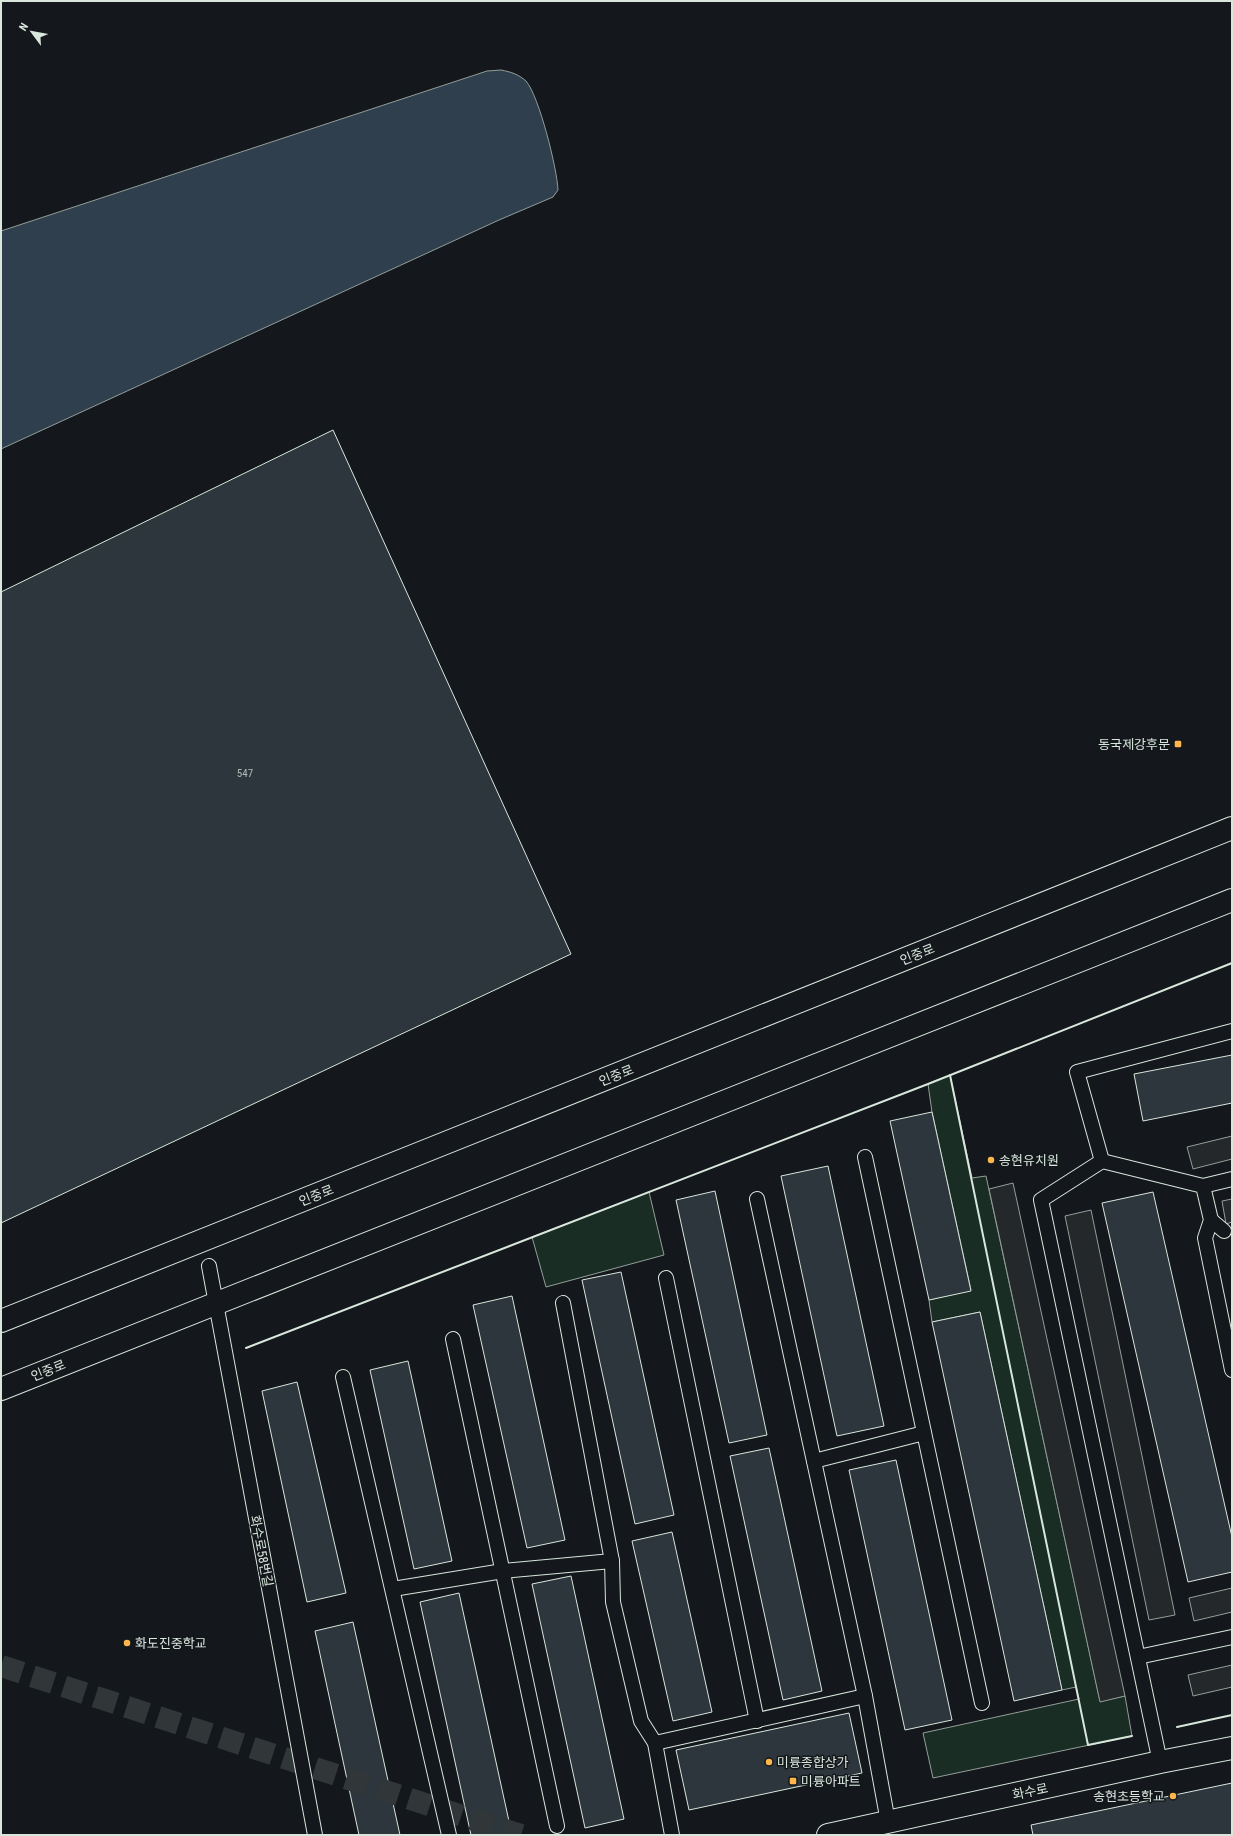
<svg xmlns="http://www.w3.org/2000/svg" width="1233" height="1836" viewBox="0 0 1233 1836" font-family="'Roboto Condensed','Noto Sans KR',sans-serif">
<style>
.green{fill:#1a2d24;stroke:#939e99}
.parking{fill:#24282b;stroke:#939e99}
.water{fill:#2f3f4d;stroke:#939e99}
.building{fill:#2c363c;stroke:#d8e6dc}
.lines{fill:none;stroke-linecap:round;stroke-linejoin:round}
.highway-tunnel{stroke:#313739;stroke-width:22;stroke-dasharray:22 11;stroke-linecap:butt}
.lane-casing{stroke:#d8e6dc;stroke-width:16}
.secondary-casing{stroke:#d8e6dc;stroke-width:24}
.primary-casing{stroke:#d8e6dc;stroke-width:24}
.lane{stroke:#14181c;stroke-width:14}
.secondary{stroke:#14181c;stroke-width:22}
.primary{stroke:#14181c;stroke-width:22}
.wall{stroke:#d8e6dc;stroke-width:2}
.poi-dot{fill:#ffb74d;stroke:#14181c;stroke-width:1.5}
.labels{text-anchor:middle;stroke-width:3;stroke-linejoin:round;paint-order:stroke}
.number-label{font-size:11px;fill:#adbab4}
.poi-label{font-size:13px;fill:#d8e6dc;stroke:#14181c;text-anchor:start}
.street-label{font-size:13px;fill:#d8e6dc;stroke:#14181c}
</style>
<rect width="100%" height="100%" fill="#14181c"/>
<g class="green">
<polygon points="950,1075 972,1178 986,1176 1100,1701 1125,1696 1132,1736 933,1778 923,1733 1079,1699 1076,1687 1062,1690 980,1312 932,1322 929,1300 971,1290 932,1112 928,1084"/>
<polygon points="649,1192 664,1255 546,1287 532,1237"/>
</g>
<g class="parking">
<polygon points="1232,1136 1232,1159 1193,1169 1187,1147"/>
<polygon points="1013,1183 1125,1696 1100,1702 989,1189"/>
<polygon points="1232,1199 1232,1222 1226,1224 1222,1201"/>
<polygon points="1091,1210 1175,1615 1149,1620 1065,1216"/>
<polygon points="1232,1588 1232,1612 1194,1621 1189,1598"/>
<polygon points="1232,1665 1232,1687 1193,1696 1188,1675"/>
</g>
<path class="water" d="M501 70C511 72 518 74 526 81 539 96 557 168 558 190L553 197 499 220 1 449V231L487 71Z"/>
<g class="building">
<polygon points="333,430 571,954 1,1223 1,592"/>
<polygon points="1232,1055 1232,1103 1143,1121 1134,1074"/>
<polygon points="932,1112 971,1291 929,1300 890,1121"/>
<polygon points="828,1166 884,1426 837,1436 781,1176"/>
<polygon points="715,1191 767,1435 729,1443 676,1200"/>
<polygon points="1153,1192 1232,1537 1232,1572 1188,1582 1102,1203"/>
<polygon points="621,1272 674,1515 635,1524 582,1280"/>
<polygon points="512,1296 565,1540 527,1548 473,1305"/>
<polygon points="980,1312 1062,1690 1014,1701 932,1322"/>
<polygon points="408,1361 452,1561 414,1569 370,1370"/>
<polygon points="297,1382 346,1593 307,1602 262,1391"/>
<polygon points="769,1448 822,1691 783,1700 730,1456"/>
<polygon points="896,1460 952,1720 905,1730 849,1470"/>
<polygon points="672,1532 712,1712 673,1721 632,1541"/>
<polygon points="571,1576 624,1819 585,1828 532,1584"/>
<polygon points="459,1593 512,1835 471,1835 420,1602"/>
<polygon points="353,1622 400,1835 359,1835 315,1631"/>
<polygon points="849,1713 862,1773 689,1810 676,1750"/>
<polygon points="1232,1783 1232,1835 1033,1835 1031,1825"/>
</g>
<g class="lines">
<polyline class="highway-tunnel" points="1,1666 521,1835"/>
<defs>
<g id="lane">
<polyline points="865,1157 982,1703"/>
<polyline points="1102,1161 1077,1072 1232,1031"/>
<polyline points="1203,1186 1232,1179"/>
<polyline points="757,1199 865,1696 888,1822"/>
<polyline points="1211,1220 1224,1231"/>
<polyline points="209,1266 315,1835"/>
<polyline points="666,1278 757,1721"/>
<polyline points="563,1303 612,1561 613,1602 641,1721 655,1743 672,1835"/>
<polyline points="453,1339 557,1826"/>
<polyline points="343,1377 449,1835"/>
<polyline points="814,1461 924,1433"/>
<polyline points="393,1589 503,1571 612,1561"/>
<polyline points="1138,1657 1232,1637"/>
<polyline points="655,1743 865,1696"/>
<polyline points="1160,1762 1041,1200 1102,1161 1203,1186 1211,1220 1205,1238 1232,1370"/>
</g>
<polyline id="secondary" points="828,1835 1160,1762 1232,1748"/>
<g id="primary">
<polyline points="1,1321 1232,828"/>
<polyline points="1,1389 1232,900"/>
</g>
</defs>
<use href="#lane" class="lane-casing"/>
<use href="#secondary" class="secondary-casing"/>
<use href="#primary" class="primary-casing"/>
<use href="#lane" class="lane"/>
<use href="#secondary" class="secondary"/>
<use href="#primary" class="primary"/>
<g class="wall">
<polyline points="950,1075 1088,1745 1132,1736"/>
<polyline points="246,1348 928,1084 1232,963"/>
<polyline points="1177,1727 1232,1715"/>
</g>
</g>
<g class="poi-dot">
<rect x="1174" y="740" width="8" height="8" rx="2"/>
<circle cx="991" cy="1160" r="4"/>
<circle cx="127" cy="1643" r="4"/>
<circle cx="769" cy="1762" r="4"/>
<rect x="789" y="1777" width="8" height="8" rx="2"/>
<circle cx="1173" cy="1796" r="4"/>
</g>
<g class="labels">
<g class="number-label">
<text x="245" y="777">547</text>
</g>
<g class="poi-label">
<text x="1170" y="749" text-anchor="end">동국제강후문</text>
<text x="999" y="1165">송현유치원</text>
<text x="135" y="1648">화도진중학교</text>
<text x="777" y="1767">미륭종합상가</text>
<text x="801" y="1786">미륭아파트</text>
<text x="1165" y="1801" text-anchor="end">송현초등학교</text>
</g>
<g class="street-label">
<text transform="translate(917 954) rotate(-22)" y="5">인중로</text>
<text transform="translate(616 1075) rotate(-22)" y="5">인중로</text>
<text transform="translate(316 1195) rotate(-22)" y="5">인중로</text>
<text transform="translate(48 1370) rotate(-22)" y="5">인중로</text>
<text transform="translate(262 1551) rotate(79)" y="5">화수로58번길</text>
<text transform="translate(1030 1791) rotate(-12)" y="5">화수로</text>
</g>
</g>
<rect width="1233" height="1836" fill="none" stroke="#d8e6dc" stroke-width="4"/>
<g transform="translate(32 32) rotate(302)" stroke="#14181c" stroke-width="3" paint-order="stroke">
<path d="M0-3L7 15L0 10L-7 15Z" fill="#d8e6dc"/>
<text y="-6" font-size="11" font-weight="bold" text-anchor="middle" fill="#d8e6dc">N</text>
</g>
</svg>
